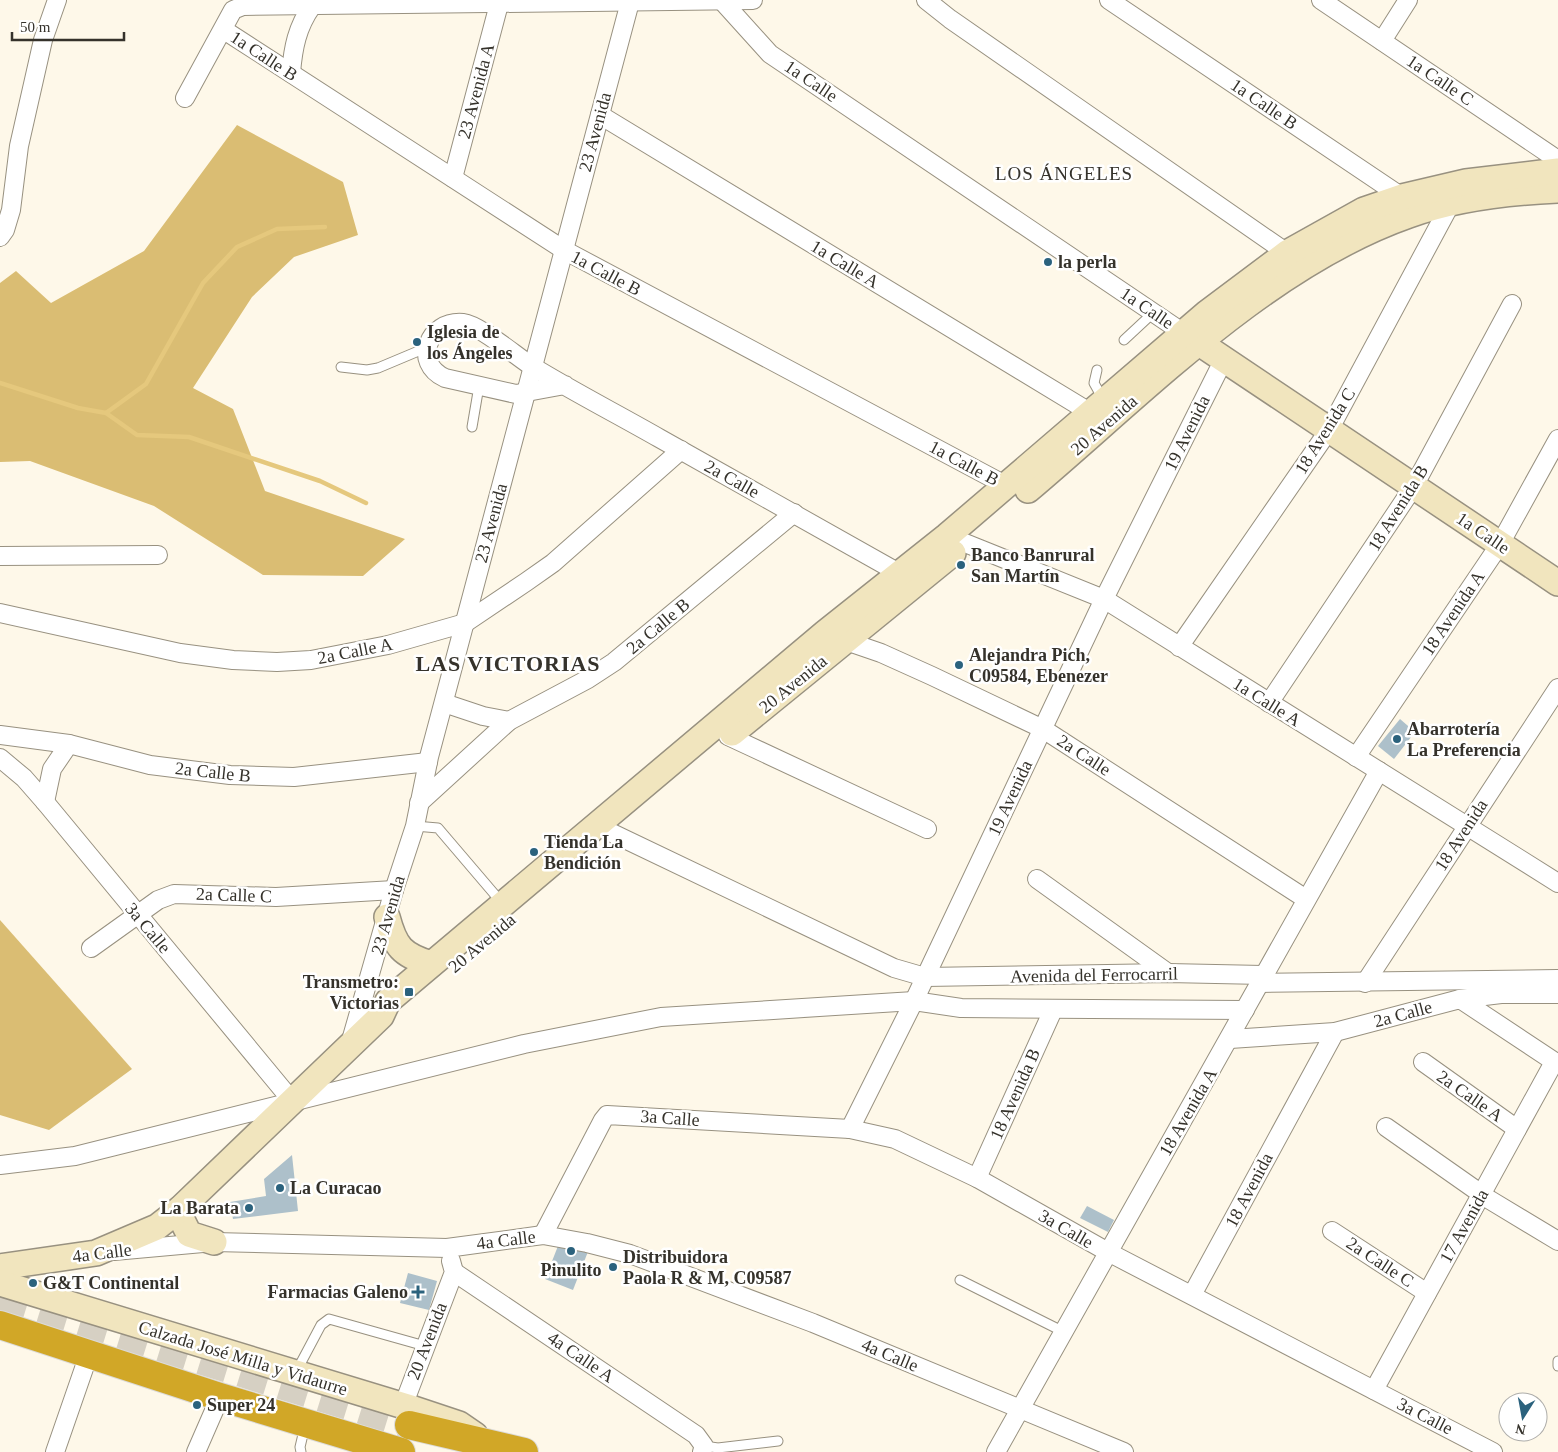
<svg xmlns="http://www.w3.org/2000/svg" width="1558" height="1452" viewBox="0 0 1558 1452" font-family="Georgia,serif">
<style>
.forest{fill:#dabd73}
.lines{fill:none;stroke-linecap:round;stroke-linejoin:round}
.stream{stroke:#e5c87d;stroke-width:4.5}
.building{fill:#adc0ca}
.highway-tunnel{stroke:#d6d0c3;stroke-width:28;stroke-dasharray:28 14;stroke-linecap:butt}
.lane-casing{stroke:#989180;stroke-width:11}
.street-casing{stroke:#989180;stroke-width:20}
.secondary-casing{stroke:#989180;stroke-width:28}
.highway-casing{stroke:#dbdad9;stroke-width:30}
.lane{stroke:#fff;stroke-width:9}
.street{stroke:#fff;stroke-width:18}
.secondary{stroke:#f1e5be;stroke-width:25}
.highway{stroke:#d1a727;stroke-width:28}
.poi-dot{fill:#2b627d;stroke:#fff;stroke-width:2}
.labels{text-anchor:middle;stroke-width:5;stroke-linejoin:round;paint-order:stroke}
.street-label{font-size:18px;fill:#35322b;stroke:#fff}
.poi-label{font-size:18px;font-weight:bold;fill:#35322b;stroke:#fff;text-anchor:start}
.neighbourhood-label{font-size:19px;letter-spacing:1px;fill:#35322b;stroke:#fff}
.district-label{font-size:22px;font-weight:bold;letter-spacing:1px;fill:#35322b;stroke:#fff}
</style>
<rect width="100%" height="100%" fill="#fef8e9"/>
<g class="forest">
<polygon points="237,125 343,182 358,235 294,257 252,297 193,388 233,409 265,491 405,539 363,576 263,575 154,506 30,461 0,462 0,283 16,271 51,303 144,251"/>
<polygon points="0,920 132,1069 49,1130 0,1115"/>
</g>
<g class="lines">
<g class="stream">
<polyline points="0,383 78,408 106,413 146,384 203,283 237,247 277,229 325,227"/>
<polyline points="106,413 137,435 189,437 320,481 366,503"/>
</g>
</g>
<g class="building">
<polygon points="1400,719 1415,732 1394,759 1378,746"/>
<polygon points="292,1155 298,1211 233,1219 230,1202 266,1196 264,1179"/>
<polygon points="1087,1206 1114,1220 1108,1232 1080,1218"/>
<polygon points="558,1246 589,1249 573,1290 545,1279"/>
<polygon points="408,1273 437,1281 429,1310 400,1303"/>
</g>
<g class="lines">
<polyline class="highway-tunnel" points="0,1298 409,1425"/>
<defs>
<g id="lane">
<polyline points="1124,340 1153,313"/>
<polyline points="341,367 367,370 378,368 428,347"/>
<polyline points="1097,370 1094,383 1103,399"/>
<polyline points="472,427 479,386"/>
<polyline points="415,826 438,828 502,903"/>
<polyline points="960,1280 1064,1332"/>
<polyline points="1558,1361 1558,1366"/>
<polyline points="296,1372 321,1325 329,1319 425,1346"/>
<polyline points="704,1446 718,1448 778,1441"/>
<polyline points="301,1452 300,1447 305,1426"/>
</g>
<g id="street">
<polyline points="926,0 950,19 1287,253"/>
<polyline points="1109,0 1402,197 1406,205"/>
<polyline points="1321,0 1558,160"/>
<polyline points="723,2 770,54 1185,334"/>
<polyline points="224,30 564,250 1007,486"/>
<polyline points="1382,41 1408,0"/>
<path d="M291 73C293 48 297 27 312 6"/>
<polyline points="185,98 233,10 243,6 753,0"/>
<polyline points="600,115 1091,413"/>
<polyline points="453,178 499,4"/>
<polyline points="0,237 5,230 11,210 19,146 43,40 57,0"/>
<path d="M565 385 516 394 445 378C412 363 428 320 463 323 480 325 517 357 533 367 574 392 617 414 659 438 739 483 819 528 899 573"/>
<polyline points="965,543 1104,599 1558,883"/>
<polyline points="0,556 158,555"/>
<polyline points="0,613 180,653 233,660 277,662 311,660 388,645 465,623 526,582 553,563 681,450"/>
<polyline points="846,641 881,653 932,676 1043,729 1306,899"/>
<polyline points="1179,647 1329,430 1451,203"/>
<polyline points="444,703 483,716 509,721"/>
<polyline points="1269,703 1414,486 1512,304"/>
<polyline points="0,735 69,744 150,765 230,775 294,777 428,762"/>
<polyline points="728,736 927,829"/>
<polyline points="1356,757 1500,544 1558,439"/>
<polyline points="0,758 24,778 45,802 293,1102"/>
<polyline points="45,802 52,769 69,744"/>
<polyline points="419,803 509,721 588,679 614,662 794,513"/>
<polyline points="612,833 894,968 925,977 1168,973 1263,975"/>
<polyline points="1037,879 1168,973"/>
<polyline points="91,948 158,900 174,894 276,897 394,890"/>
<polyline points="1259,983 1558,979"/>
<polyline points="1365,983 1558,688"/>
<polyline points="1460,999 1501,994 1558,994"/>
<polyline points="1230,1039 1335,1032 1460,999 1558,1064"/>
<polyline points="350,1044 394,890 415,826 429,757 630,2"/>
<polyline points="1423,1062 1517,1129"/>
<polyline points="1386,1127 1490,1200 1558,1241"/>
<polyline points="850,1129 914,1001 1104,599 1224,359"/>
<polyline points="0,1165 75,1156 524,1044 661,1017 914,1001 961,1008 1245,1010"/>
<polyline points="977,1178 1053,1010"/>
<polyline points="1332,1231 1427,1293"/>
<polyline points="543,1235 603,1120 607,1115 850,1129 895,1139 977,1178 1108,1252 1493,1452"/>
<polyline points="114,1251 214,1242 447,1248 543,1235 587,1243 630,1254 813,1323 1124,1452"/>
<polyline points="454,1272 696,1435 704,1446 702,1452"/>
<polyline points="1192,1295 1335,1032"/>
<polyline points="1374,1390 1554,1062"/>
<polyline points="403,1406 454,1272 451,1261"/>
<polyline points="55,1452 89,1354"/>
<polyline points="196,1452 220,1397"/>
<polyline points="996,1452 1379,771"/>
</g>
<g id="secondary">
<polyline points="1186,334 1558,583"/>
<path d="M1028 490C1142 394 1266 265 1409 215 1453 199 1511 192 1558 190"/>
<polyline points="732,733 953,553"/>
<path d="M387 917C395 947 402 955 431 964"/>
<polyline points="180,1209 182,1220 189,1234 214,1242"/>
<polyline points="0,1267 96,1253 157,1227 180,1209 381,1016 388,1001 825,633 947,536 1207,313 1287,253 1364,210 1402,197 1466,182 1558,171"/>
<polyline points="0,1283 414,1409 459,1424 475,1435"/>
</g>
<g id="highway">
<polyline points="0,1325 220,1397 401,1452"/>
<polyline points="409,1425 524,1452"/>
</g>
</defs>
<use href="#lane" class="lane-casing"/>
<use href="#street" class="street-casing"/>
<use href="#secondary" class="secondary-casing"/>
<use href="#highway" class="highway-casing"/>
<use href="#lane" class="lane"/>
<use href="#street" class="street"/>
<use href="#secondary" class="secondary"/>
<use href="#highway" class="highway"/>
</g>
<g class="poi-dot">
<circle cx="1048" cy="262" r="5"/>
<circle cx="417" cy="342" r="5"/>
<circle cx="961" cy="565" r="5"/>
<circle cx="959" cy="665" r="5"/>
<circle cx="1397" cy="739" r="5"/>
<circle cx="534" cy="852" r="5"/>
<rect x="404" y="987" width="10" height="10" rx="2.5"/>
<circle cx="280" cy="1188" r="5"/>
<circle cx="249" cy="1208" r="5"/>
<circle cx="571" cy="1251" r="5"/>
<circle cx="613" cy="1267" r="5"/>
<circle cx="33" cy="1283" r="5"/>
<path d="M415.5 1284.5h5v5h5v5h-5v5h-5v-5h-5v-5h5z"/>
<circle cx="197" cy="1405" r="5"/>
</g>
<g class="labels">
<g class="street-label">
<text transform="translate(264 56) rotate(33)" y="6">1a Calle B</text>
<text transform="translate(1440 80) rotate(34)" y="6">1a Calle C</text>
<text transform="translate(811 81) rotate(34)" y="6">1a Calle</text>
<text transform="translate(476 91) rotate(-75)" y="6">23 Avenida A</text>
<text transform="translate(1264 104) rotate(34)" y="6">1a Calle B</text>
<text transform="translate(595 132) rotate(-75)" y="6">23 Avenida</text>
<text transform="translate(845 264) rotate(31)" y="6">1a Calle A</text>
<text transform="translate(606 273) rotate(28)" y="6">1a Calle B</text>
<text transform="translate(1147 308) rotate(34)" y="6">1a Calle</text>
<text transform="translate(1104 425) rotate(-41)" y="6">20 Avenida</text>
<text transform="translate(1325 431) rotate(-58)" y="6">18 Avenida C</text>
<text transform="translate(1187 433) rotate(-64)" y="6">19 Avenida</text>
<text transform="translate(964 463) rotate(28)" y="6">1a Calle B</text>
<text transform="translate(732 479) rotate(29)" y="6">2a Calle</text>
<text transform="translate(1398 508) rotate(-58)" y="6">18 Avenida B</text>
<text transform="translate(491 523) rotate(-75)" y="6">23 Avenida</text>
<text transform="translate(1483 533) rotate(34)" y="6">1a Calle</text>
<text transform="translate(1453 613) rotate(-56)" y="6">18 Avenida A</text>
<text transform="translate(658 626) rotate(-40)" y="6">2a Calle B</text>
<text transform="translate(355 651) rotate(-11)" y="6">2a Calle A</text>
<text transform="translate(793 684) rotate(-39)" y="6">20 Avenida</text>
<text transform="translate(1267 702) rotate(32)" y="6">1a Calle A</text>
<text transform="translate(1084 755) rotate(33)" y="6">2a Calle</text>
<text transform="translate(213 772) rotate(6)" y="6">2a Calle B</text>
<text transform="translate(1010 798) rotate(-65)" y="6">19 Avenida</text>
<text transform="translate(1461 835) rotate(-57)" y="6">18 Avenida</text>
<text transform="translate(234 895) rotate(2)" y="6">2a Calle C</text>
<text transform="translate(388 915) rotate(-74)" y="6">23 Avenida</text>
<text transform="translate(148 928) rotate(50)" y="6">3a Calle</text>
<text transform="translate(482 943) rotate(-40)" y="6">20 Avenida</text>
<text transform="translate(1094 975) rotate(-1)" y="6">Avenida del Ferrocarril</text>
<text transform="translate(1403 1014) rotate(-15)" y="6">2a Calle</text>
<text transform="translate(1015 1094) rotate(-66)" y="6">18 Avenida B</text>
<text transform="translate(1470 1096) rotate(35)" y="6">2a Calle A</text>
<text transform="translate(1188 1112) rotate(-60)" y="6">18 Avenida A</text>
<text transform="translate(670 1118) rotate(4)" y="6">3a Calle</text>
<text transform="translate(1249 1190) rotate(-62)" y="6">18 Avenida</text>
<text transform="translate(1464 1226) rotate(-61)" y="6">17 Avenida</text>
<text transform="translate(1066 1229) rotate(30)" y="6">3a Calle</text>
<text transform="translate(506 1240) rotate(-7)" y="6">4a Calle</text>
<text transform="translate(102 1253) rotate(-7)" y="6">4a Calle</text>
<text transform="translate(1380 1262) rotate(33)" y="6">2a Calle C</text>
<text transform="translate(427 1341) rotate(-69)" y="6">20 Avenida</text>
<text transform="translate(890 1355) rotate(23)" y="6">4a Calle</text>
<text transform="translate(581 1357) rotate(34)" y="6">4a Calle A</text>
<text transform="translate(243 1358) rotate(17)" y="6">Calzada José Milla y Vidaurre</text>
<text transform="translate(1425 1416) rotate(27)" y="6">3a Calle</text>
</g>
<g class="poi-label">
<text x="1058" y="268">la perla</text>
<text x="427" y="338">Iglesia de<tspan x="427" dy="21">los Ángeles</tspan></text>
<text x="971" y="561">Banco Banrural<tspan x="971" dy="21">San Martín</tspan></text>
<text x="969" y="661">Alejandra Pich,<tspan x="969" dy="21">C09584, Ebenezer</tspan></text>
<text x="1407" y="735">Abarrotería<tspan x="1407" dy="21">La Preferencia</tspan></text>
<text x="544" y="848">Tienda La<tspan x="544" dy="21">Bendición</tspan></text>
<text x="399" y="988" text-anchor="end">Transmetro:<tspan x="399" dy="21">Victorias</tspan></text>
<text x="290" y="1194">La Curacao</text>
<text x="239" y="1214" text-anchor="end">La Barata</text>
<text x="623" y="1263">Distribuidora<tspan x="623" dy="21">Paola R &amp; M, C09587</tspan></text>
<text x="571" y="1276" text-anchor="middle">Pinulito</text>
<text x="43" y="1289">G&amp;T Continental</text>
<text x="408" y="1298" text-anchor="end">Farmacias Galeno</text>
<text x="207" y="1411">Super 24</text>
</g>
<g class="neighbourhood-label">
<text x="1064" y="180">LOS ÁNGELES</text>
</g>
<g class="district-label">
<text x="508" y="671">LAS VICTORIAS</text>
</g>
</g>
<g transform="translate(1523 1417) rotate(191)"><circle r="24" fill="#ffffff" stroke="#aeadaa"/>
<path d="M0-4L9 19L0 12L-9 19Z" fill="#2b627d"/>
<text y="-8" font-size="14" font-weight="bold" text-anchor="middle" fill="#35322b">N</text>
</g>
<path d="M12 32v8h112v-8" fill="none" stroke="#35322b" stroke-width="2.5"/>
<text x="20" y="32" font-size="15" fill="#35322b" stroke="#ffffff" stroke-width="4" paint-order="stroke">50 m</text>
</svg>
